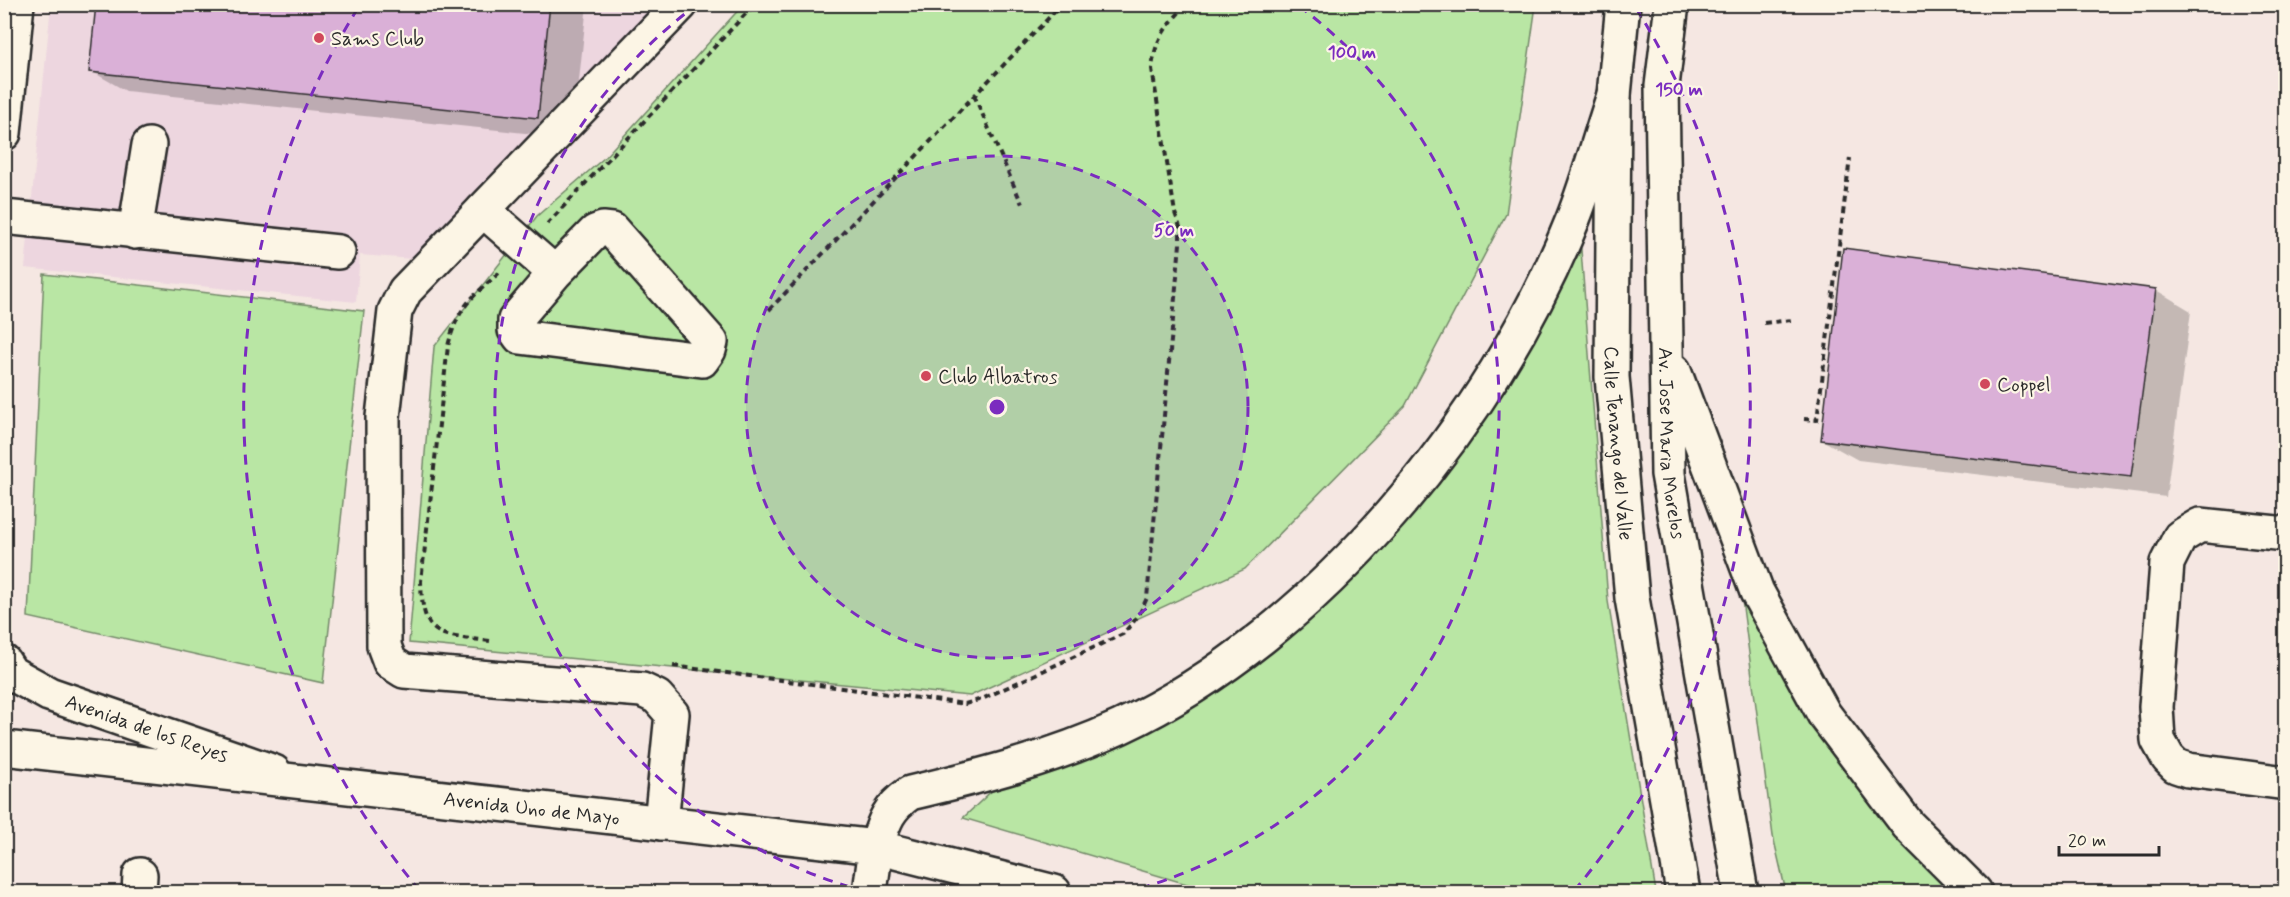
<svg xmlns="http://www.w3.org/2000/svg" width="2290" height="897" viewBox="0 0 2290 897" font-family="Mynerve,sans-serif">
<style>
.built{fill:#edd6df}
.green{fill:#b9e6a4;stroke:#728868;stroke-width:1.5}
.shadow{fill:#0003}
.building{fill:#dab0d7;stroke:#2b2b2b;stroke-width:1.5}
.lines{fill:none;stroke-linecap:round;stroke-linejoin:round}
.minor-casing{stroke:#2b2b2b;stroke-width:38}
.major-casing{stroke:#2b2b2b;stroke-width:38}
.path{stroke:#2b2b2b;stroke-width:4;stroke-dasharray:6 4.5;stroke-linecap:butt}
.minor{stroke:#fcf5e5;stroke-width:33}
.major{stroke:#fcf5e5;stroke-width:33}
.ring{fill:none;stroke:#7b2cbf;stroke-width:3;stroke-dasharray:10 8}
.poi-dot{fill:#d1495b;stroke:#fcf5e5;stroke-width:2}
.labels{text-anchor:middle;stroke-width:4.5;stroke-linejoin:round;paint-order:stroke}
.poi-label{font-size:20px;fill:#2b2b2b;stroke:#fcf5e5;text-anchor:start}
.street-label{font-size:20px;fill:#2b2b2b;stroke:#fcf5e5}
.centre{fill:#7b2cbf;stroke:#fcf5e5;stroke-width:3}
.ring-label{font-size:18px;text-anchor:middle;font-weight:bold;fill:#7b2cbf;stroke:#fcf5e5;stroke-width:4.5;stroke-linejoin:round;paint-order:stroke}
</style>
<rect width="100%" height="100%" fill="#f5e7e2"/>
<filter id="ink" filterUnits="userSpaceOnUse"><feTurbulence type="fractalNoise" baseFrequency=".0167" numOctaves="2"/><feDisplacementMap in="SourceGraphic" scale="12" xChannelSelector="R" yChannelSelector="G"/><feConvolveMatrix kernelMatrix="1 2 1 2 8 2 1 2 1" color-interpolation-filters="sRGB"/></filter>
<g filter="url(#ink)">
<polygon class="built" points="51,5 658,5 413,259 360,255 356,302 25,268"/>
<g class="green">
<polygon points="743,5 1536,5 1506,214 1405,406 1245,569 970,696 409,643 434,347 537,216 604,158"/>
<polygon points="1581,250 1608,601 1656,892 1214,892 963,818 998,785 1115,749 1225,686 1367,555 1490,407"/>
<polygon points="44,274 364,311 323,683 28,617"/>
<polygon points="1739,577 1958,892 1786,892 1773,836"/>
</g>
<g class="shadow">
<polygon points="98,4 587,4 573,138 126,91 91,71"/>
<polygon points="2156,290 2191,311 2166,497 1858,460 1822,440"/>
</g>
<g class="building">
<polygon points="96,4 550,4 538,118 89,72"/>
<polygon points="1843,248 2156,289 2131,477 1821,440"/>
</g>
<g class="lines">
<defs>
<g id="minor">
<polyline points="4,133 17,4"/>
<polyline points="483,210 555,273 595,232 603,229 612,230 711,342 709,350 702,360 520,337 515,330 515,320 555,273"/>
<polyline points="4,217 338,252"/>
<polyline points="135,232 149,145"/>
<polyline points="2286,534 2200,525 2180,537 2167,563 2156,707 2158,740 2168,758 2176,766 2188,770 2286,783"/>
<path id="s1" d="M4 662 11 673 49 694 274 772"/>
<polyline points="661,823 672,714 657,697 642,690 404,671 390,662 384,646 383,417 395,311 405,291 681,4"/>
<polyline points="139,892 140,875"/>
<polyline points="870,892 876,847"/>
</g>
<g id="major">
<path id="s2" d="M1623 4 1614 95 1612 377 1632 598 1683 892"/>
<path id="s3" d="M1672 4 1662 86 1668 474 1741 892"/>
<polyline points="1674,371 1757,592 1824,714 1908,825 1975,892"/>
<path id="s4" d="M4 748 876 847 1054 892"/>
<path d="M876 847C884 822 887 809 910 793 982 776 1052 758 1120 727 1318 634 1493 421 1573 219 1589 179 1600 136 1614 95"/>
</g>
</defs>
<use href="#minor" class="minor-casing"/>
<use href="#major" class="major-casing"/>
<g class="path">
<polyline points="974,95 1022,204"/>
<polyline points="547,224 755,4"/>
<polyline points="769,310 1062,4"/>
<polyline points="1764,323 1792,320"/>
<polyline points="1804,419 1817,420 1850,158"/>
<path d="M490 641C440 635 422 640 421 581L448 346C458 305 473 297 502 270"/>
<path d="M673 666 965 704 982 699 1123 634 1139 615 1147 598 1180 244V227L1175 213 1152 69C1155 38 1166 27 1187 4"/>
</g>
<use href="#minor" class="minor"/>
<use href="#major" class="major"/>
</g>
</g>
<circle cx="997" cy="407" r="251" fill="#7b2cbf" fill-opacity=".12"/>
<g class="ring">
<circle cx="997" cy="407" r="251"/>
<path d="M867 892A502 502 0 0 1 695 6M1299 6A502 502 0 0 1 1127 892"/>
<path d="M420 891A753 753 0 0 1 358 8M1636 8A753 753 0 0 1 1574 891"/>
</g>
<g class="poi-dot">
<circle cx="319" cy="38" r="6"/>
<circle cx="926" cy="376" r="6"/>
<circle cx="1985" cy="384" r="6"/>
</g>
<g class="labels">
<g class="poi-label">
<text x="331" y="45">Sams Club</text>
<text x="938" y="383">Club Albatros</text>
<text x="1997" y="391">Coppel</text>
</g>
<g class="street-label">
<text dy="7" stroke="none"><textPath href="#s2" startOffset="440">Calle Tenango del Valle</textPath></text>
<text dy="7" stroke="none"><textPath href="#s3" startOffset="440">Av. Jose Maria Morelos</textPath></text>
<text dy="7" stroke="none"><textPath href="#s1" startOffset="160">Avenida de los Reyes</textPath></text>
<text dy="7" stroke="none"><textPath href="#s4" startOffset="531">Avenida Uno de Mayo</textPath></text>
</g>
</g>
<circle cx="997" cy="407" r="9" class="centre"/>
<g class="ring-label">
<text x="1352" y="58">100 m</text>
<text x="1679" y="95">150 m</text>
<text x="1174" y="236">50 m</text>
</g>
<rect width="2290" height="897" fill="none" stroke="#fcf5e5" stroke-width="24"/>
<rect x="12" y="12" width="2266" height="873" fill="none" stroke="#2b2b2b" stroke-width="2" filter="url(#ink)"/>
<path d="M2059 846v9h100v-9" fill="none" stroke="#2b2b2b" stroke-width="3"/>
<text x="2068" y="846" font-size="18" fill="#2b2b2b" stroke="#fcf5e5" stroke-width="4.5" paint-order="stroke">20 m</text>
</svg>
